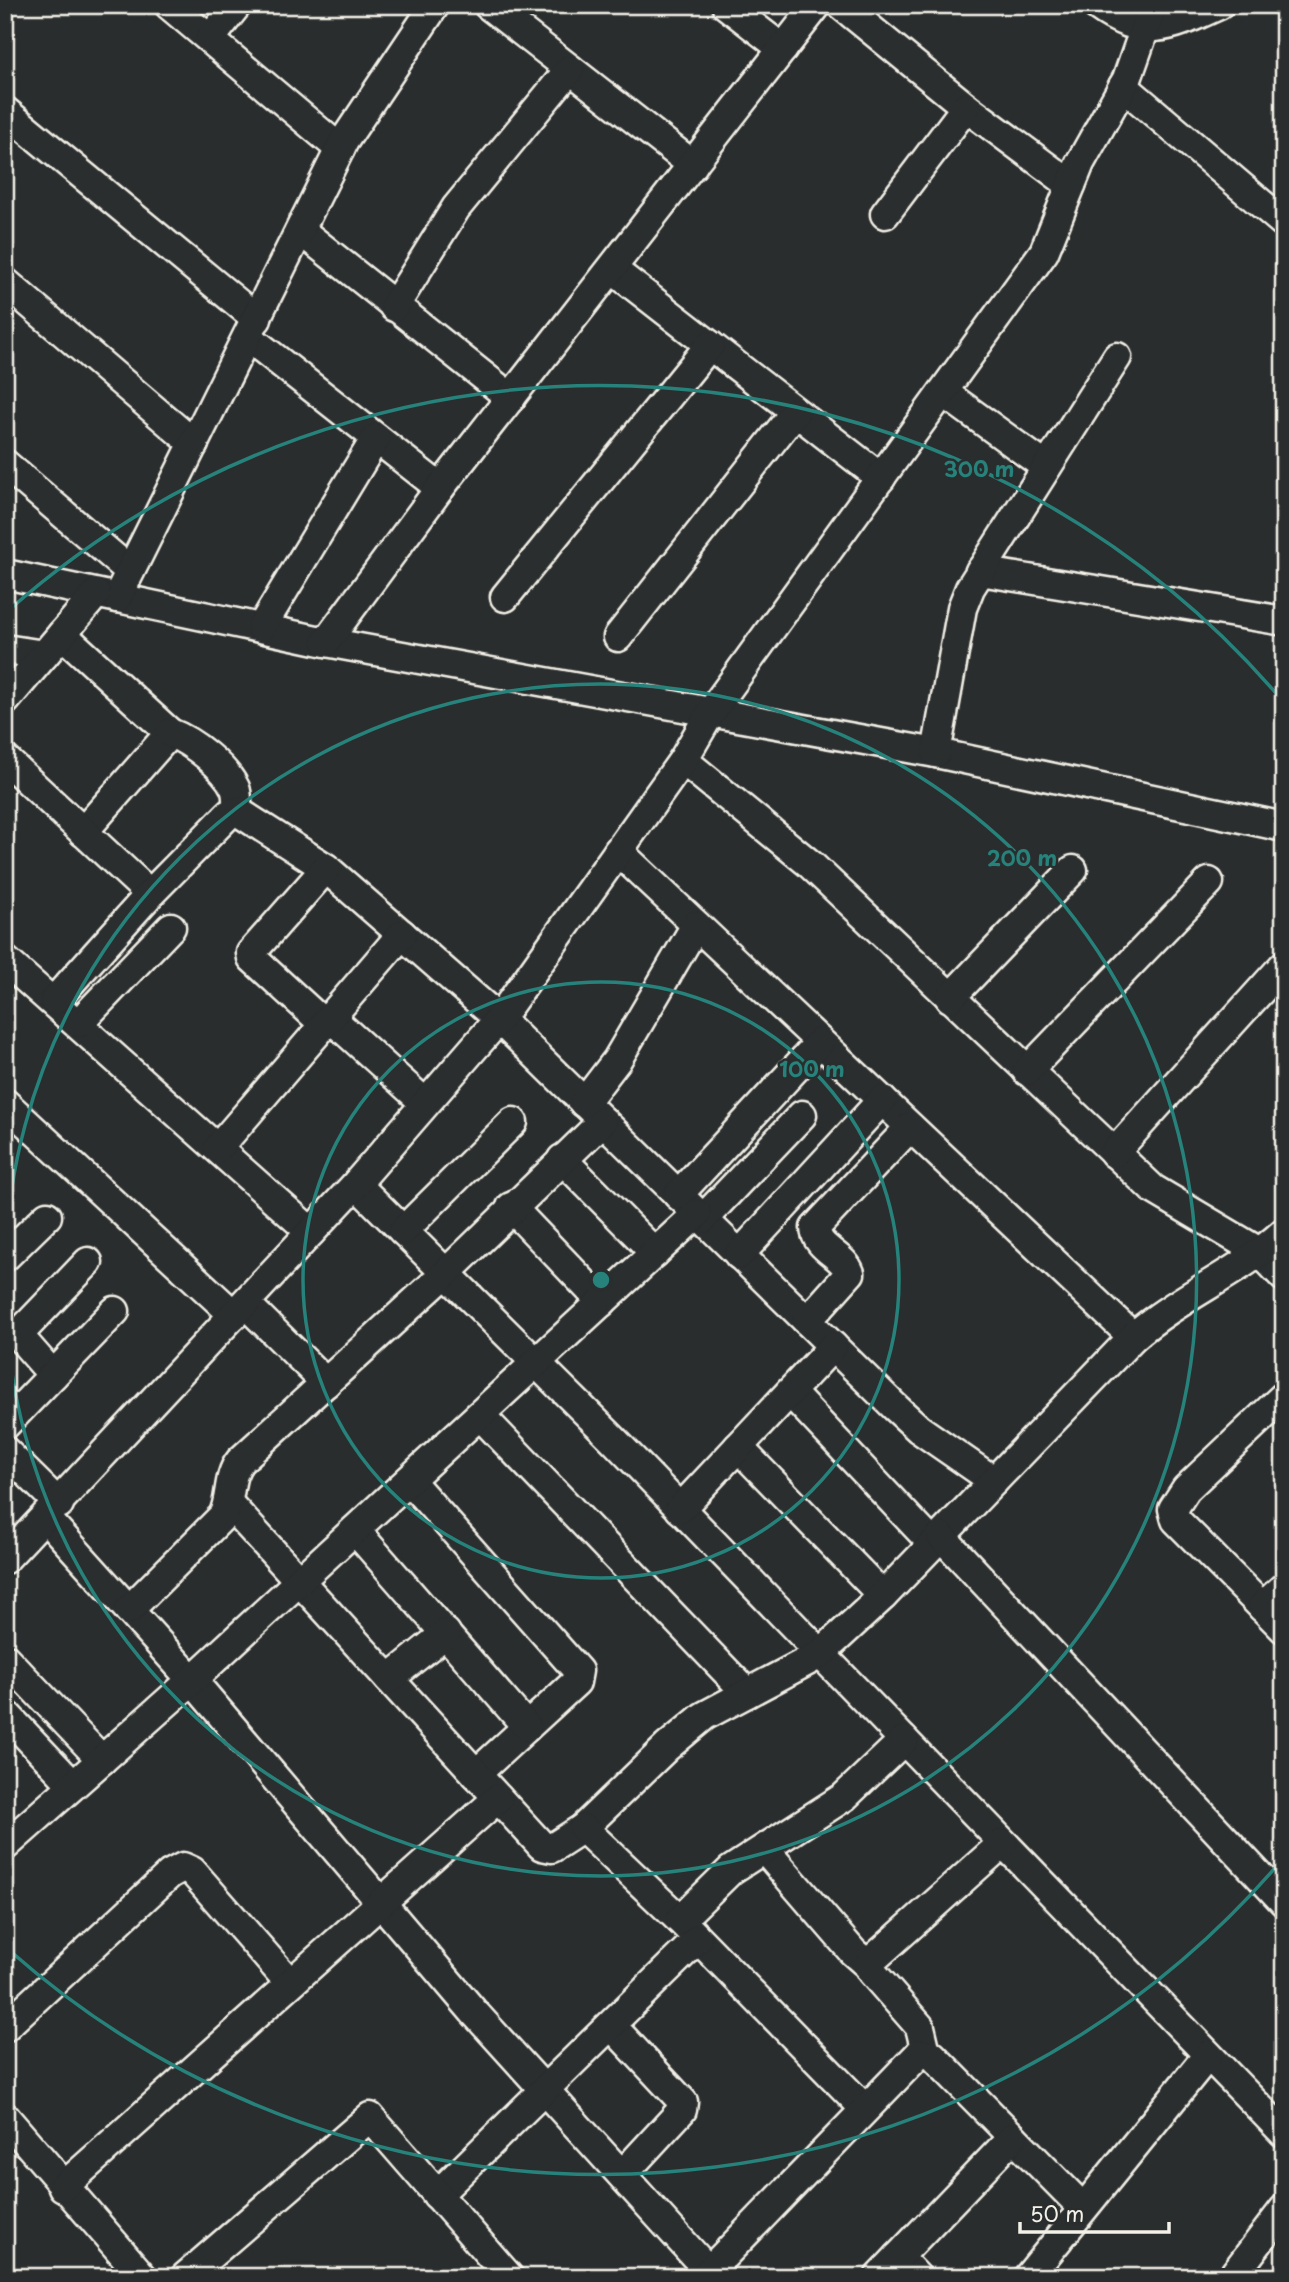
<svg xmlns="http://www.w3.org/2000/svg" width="1289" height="2282" viewBox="0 0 1289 2282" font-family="'Playpen Sans',sans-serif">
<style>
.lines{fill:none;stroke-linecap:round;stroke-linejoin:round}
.minor-casing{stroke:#f4f1e8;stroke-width:33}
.minor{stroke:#2a2d2e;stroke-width:28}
.ring{fill:none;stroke:#26827a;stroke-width:3.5}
.centre{fill:#26827a;stroke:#2a2d2e;stroke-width:3.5}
.ring-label{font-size:21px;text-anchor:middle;font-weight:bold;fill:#26827a;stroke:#2a2d2e;stroke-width:5;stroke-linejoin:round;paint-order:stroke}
</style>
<rect width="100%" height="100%" fill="#2a2d2e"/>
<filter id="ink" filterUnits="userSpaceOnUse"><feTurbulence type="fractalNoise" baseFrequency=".0143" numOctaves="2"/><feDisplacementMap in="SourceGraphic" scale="14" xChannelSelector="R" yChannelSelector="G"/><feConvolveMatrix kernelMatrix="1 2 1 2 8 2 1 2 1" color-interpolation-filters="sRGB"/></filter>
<g filter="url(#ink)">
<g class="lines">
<defs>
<g id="minor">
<polyline points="169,5 340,149"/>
<polyline points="488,5 693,165"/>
<polyline points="726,5 783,49"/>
<polyline points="841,5 966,107 1071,185"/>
<path d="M1096 5C1144 40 1169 28 1219 5"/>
<polyline points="210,39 237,5"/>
<polyline points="1123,86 1284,223"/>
<polyline points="5,111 257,319"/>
<polyline points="885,214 966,107"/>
<polyline points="301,231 511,398"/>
<polyline points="612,269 881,478"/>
<polyline points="5,282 194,444"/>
<polyline points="394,307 456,208 570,69"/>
<polyline points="248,337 440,488"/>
<polyline points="943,392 1046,467"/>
<polyline points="5,464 130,571"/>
<polyline points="980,571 1284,621"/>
<polyline points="5,574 326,642 936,753 1284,827"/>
<polyline points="505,597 710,345"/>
<polyline points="117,598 344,141 435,5"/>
<polyline points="261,628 376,438"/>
<polyline points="62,634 170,733 83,832"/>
<polyline points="618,637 795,412"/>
<polyline points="326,642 440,488 817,5"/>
<polyline points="5,649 44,655"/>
<polyline points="5,701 96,594"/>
<path d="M170 733C192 741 225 767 235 788 238 795 237 804 237 811"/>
<polyline points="936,753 962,608 970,588 1117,357"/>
<polyline points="5,759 150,894"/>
<polyline points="683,760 810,864 1153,1189 1261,1253 1284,1277"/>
<polyline points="618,851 1133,1337"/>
<polyline points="5,960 311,1232"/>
<polyline points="950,998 1073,870"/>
<polyline points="54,1001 150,894 229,814 237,811 326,868 499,1019 895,1407 919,1429 994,1481"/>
<polyline points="330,1017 425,1103"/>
<polyline points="79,1023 171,927"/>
<polyline points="324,1024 252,958 251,953 326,868"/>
<polyline points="1027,1071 1209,882"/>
<polyline points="5,1103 234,1315"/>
<polyline points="584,1103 617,1060 696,925"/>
<polyline points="218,1148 402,934"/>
<polyline points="1114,1153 1284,965"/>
<polyline points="562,1159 655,1253"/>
<polyline points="356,1184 612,1438 1284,2133"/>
<polyline points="678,1195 820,1042"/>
<polyline points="511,1207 602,1302"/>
<polyline points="703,1219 802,1115"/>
<polyline points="403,1231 513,1122"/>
<polyline points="739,1255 882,1100"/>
<polyline points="5,1257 47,1216"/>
<polyline points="245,1303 326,1383"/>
<path d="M807 1321 850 1273C844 1255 816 1249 815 1228L910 1127"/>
<polyline points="53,1375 18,1335 88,1262"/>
<polyline points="790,1392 933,1544"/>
<polyline points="1284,1396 1186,1489 1173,1509 1176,1520 1284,1629"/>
<polyline points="480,1415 747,1693"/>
<polyline points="5,1425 115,1311"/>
<polyline points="738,1447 883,1596"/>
<polyline points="5,1451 59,1504"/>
<polyline points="409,1480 578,1671 576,1682 476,1774"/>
<path d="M229 1504 542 1846 552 1848 583 1828 667 1747 704 1716 819 1655 883 1596 1133 1337C1180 1296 1238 1274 1284 1232"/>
<polyline points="680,1509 833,1346"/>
<polyline points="46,1518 192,1680 473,2011 714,2277"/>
<polyline points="355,1530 527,1727"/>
<polyline points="941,1536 1284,1902"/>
<polyline points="5,1559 356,1184 499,1019 683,760 711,712 1044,252 1080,163 1127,79 1153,5"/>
<polyline points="1262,1607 1284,1587"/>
<path d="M129 1610 223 1516C232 1498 227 1477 240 1461L446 1273 603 1121"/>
<polyline points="5,1658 102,1760"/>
<polyline points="389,1679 446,1633"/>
<polyline points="5,1713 73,1785"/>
<polyline points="583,1828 680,1920 864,2108"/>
<polyline points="5,1846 192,1680 697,1214"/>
<polyline points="765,1850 853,1952 869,1966"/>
<polyline points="680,1920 731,1870 844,1797 904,1740"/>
<polyline points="611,2025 683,2102 682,2110 622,2175"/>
<polyline points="5,2027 170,1874 183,1867 192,1871 290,1983"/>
<polyline points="926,2052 920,2027 871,1971 871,1961 1003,1843"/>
<polyline points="5,2117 143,2277"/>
<polyline points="63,2187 498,1798"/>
<polyline points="437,2195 698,1939"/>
<polyline points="898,2257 917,2277"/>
<polyline points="709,2271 920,2053 932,2055 1083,2208"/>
<polyline points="185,2277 370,2117 509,2277"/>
<polyline points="879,2277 1013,2137"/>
<polyline points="1028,2277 1208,2055"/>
<polyline points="1232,2277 1284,2209"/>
</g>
</defs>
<use href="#minor" class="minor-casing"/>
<use href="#minor" class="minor"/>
</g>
</g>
<g class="ring">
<circle cx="601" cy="1280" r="298"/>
<path d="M5 1259A596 596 0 1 1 5 1301"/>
<path d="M1281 1861A894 894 0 0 1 9 1950M9 610A894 894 0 0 1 1281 699"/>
</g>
<circle cx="601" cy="1280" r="10" class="centre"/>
<g class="ring-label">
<text x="979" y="477">300 m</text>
<text x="1022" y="866">200 m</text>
<text x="812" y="1077">100 m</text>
</g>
<rect width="1289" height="2282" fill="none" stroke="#2a2d2e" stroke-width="28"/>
<rect x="14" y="14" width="1261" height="2254" fill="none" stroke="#f4f1e8" stroke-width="2.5" filter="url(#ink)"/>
<path d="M1020 2222v10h149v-10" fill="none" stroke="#f4f1e8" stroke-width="3.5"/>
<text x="1030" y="2222" font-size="21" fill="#f4f1e8" stroke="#2a2d2e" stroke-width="5" paint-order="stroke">50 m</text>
</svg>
